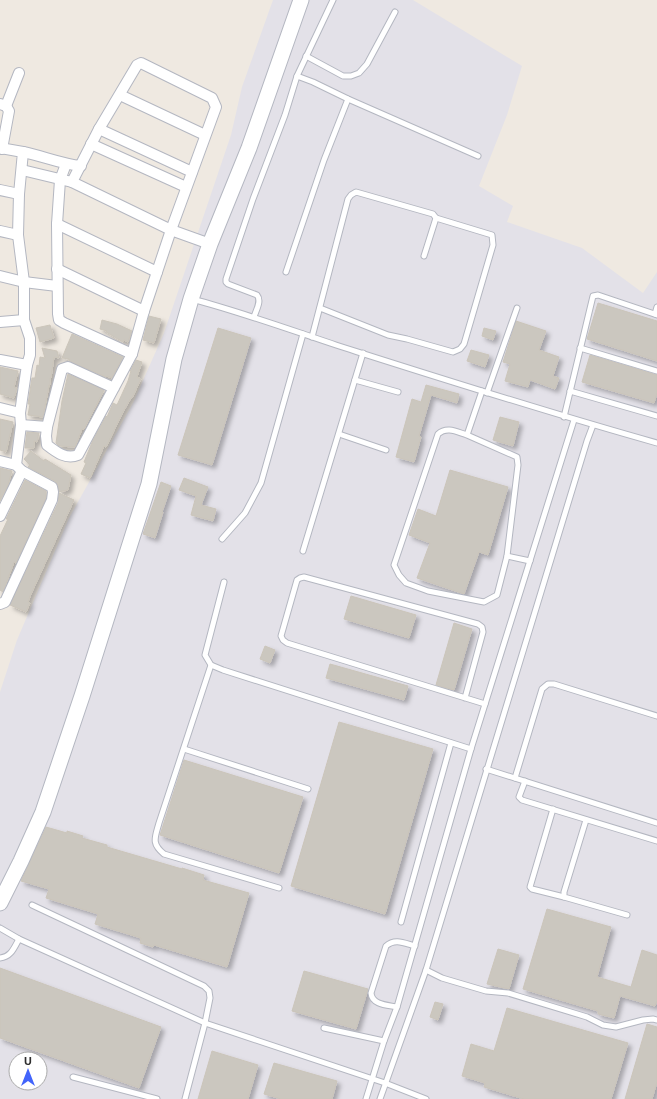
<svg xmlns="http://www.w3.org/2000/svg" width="657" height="1099" viewBox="0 0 657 1099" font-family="'Noto Sans',sans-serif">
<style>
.industrial{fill:#e3e1e8;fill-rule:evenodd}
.building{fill:#cbc7bf;stroke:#cbc5ba;filter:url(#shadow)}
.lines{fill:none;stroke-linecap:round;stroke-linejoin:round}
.lane-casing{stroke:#b4b7c1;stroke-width:7}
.street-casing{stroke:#b4b7c1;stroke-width:12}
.secondary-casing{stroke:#b4b7c1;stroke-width:17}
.lane{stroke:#fff;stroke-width:5}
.street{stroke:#fff;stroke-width:10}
.secondary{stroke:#fff;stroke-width:15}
</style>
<defs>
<filter id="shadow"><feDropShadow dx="3.5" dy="3.5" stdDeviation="2" flood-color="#0004"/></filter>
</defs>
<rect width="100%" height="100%" fill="#efe9e1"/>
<path class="industrial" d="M273 0H413L522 66 507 115 479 186 513 206 507 222 582 248 643 293 657 272V1099H0V692L17 640 69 518 133 403 164 333 231 135 242 87ZM16 1059H40V1083H16Z"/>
<g class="building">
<polygon points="598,303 657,321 657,361 587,339"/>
<polygon points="149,316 161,319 154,343 143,340"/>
<polygon points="102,320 117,324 132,331 128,342 124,340 123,342 106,332 107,331 100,329"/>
<polygon points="516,321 546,331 539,350 559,357 553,376 559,378 555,389 530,380 528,387 505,381 510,364 503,362"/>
<polygon points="50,325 54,338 40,342 36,328"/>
<polygon points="218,328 251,338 212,465 178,455"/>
<polygon points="484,328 496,331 493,340 482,336"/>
<polygon points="72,334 123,357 112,378 107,376 106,377 69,361 69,359 62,358"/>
<polygon points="42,348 57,351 59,358 54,357 51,378 50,378 50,385 49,385 43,417 28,415 30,404 28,404 32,378 35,378 37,365 39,366 40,357 45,358"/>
<polygon points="471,350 489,355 485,367 467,361"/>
<polygon points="590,355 657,375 657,393 654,403 582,382"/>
<polygon points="136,360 142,362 137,377 141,379 132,398 131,398 123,412 106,447 104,446 90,478 81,474 86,463 84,462 93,440 106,416 107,417 113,403 117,405 128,381 131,371 130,371"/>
<polygon points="0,367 18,371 14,387 17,388 14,398 0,394"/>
<polygon points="68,374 104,390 84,429 82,429 75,447 59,446 56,443 62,401"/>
<polygon points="426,385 459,394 457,403 431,395 419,436 421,437 414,462 396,457 412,399 421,402"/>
<polygon points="500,417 519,422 513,446 493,440"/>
<polygon points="0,419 13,422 6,452 0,450"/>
<polygon points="27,432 39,433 37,442 34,441 34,448 25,448"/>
<polygon points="31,451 44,461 45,459 71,475 68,490 59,492 58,485 55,481 28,467 30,465 24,459"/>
<polygon points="0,468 12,471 8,485 0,501"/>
<polygon points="450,470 508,487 488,555 479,552 464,594 417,578 430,543 409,535 418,509 436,516"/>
<polygon points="184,478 208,487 201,505 216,509 213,521 191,515 196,496 179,490"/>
<polygon points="25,480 46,491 46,498 16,563 14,562 3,592 0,590 0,536 8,519 6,519"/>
<polygon points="161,482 171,486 162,512 163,512 155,538 143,534"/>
<polygon points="59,493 74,500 31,594 28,602 30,603 26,612 10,605 58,503"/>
<polygon points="351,596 416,615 409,638 344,619"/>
<polygon points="454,623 472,629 454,690 436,685"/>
<polygon points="265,646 275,650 270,663 260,659"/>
<polygon points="330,664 408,686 404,700 326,678"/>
<polygon points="339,722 433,749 385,914 291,886"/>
<polygon points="184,760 303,797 279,873 160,835"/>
<polygon points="46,827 67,833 67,831 83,836 82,838 107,845 107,847 182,869 182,868 204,875 203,880 249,893 227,967 154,945 153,947 140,943 141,938 95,924 98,914 46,898 49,889 21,881"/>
<polygon points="547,909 611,927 597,977 631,987 642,950 657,955 657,1001 655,1006 620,996 614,1018 598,1014 598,1011 523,989"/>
<polygon points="498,949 519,955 509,989 487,984"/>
<polygon points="0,968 161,1027 139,1088 0,1038"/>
<polygon points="304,971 368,989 356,1029 292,1011"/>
<polygon points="435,1002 443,1004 438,1020 430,1017"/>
<polygon points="507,1008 628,1043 611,1099 524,1099 484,1087 485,1083 462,1076 471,1044 494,1051"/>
<polygon points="647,1024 657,1027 657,1082 652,1099 625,1099"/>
<polygon points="212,1051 258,1065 248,1099 198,1099"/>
<polygon points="274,1063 337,1081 332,1099 281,1099 264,1094"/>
</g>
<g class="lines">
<defs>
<g id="lane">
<polyline points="306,56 343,76 351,76 359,73 367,64 395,12"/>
<polyline points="297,76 333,0"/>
<polyline points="286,272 324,160 348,99"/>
<path d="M192 299C241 312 288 329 336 345 443 379 549 413 657 443"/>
<polyline points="320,308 388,335 407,339 453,352 460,349 464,344 493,245 492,235 436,218"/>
<polyline points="655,314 657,307"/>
<path d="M254 317C256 310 262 301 257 295L228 284 226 282V279L253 199 285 115 297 76 313 82 348 99 478 156"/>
<polyline points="312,337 348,199 351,195 356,192 433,214 436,218 424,256"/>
<polyline points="580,348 657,371"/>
<polyline points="355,380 398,392"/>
<polyline points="570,391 657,416"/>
<polyline points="487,393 517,308"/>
<polyline points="564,417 593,296 598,295 657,315"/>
<polyline points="339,434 386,450"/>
<path d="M467 435 517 457 518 465 507 556 497 595 484 602 428 591 406 583 399 575 394 565 438 434C447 426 457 432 467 435L482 391"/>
<polyline points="222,539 245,513 261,483 303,334"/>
<polyline points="303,551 363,353"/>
<polyline points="507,556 530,561"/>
<polyline points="224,582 205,655 211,665 223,670 471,749"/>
<path d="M211 665 159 823C155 838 151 843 164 854L279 888"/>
<polyline points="465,698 483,632 482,627 478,624 304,577 300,578 297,580 281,636 283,640 287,643 485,704"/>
<polyline points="184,749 308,789"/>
<polyline points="486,769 657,823"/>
<polyline points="515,778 542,689 548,684 554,684 657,716"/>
<polyline points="525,781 519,797 522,800 657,841"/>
<polyline points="553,809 530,887 532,889 564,897"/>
<polyline points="586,820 564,892 564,897 627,915"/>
<polyline points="32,905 204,986 209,991 210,998 205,1023 185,1099"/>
<polyline points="401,922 451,743"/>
<polyline points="0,928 19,939 205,1023 385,1083 426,1099"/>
<path d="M0 958C11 957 14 948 19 939"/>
<polyline points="426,970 442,978 486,991 508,993 587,1017 603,1025 616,1027 643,1020 653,1019 657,1020"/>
<path d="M397 1007C387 1005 372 1005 371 993L386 946C395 938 404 943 415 946"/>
<polyline points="324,1028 384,1041"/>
<polyline points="73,1077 157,1099"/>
<polyline points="366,1099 384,1041 397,1007 471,749 574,420"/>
<polyline points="380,1099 426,970 587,441 593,425"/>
</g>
<g id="street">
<polyline points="120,95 205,135"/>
<polyline points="0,104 6,106 9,111 2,149"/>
<polyline points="6,106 19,73"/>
<polyline points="99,129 192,172"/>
<polyline points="91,144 186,187"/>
<polyline points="0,148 23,152 19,194 18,235 24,282 24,320 30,338 30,355 27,365 20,413 21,425 16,465"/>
<path d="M23 152C43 156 61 164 81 166"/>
<polyline points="66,164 60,180 57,224 58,314 59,320 64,323 132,354"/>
<polyline points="22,170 72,182 171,230 210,244"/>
<path d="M72 182 99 129 137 65 141 63 212 98 216 107 171 230 144 311 132 354 78 455C66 460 56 452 47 445L46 436 47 427 62 369 68 367 114 388"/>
<polyline points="0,190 19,194"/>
<polyline points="57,224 157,272"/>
<polyline points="0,231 18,235"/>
<polyline points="57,269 144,311"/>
<polyline points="0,276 24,282 57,286"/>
<polyline points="0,322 24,320"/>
<polyline points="0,360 27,365"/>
<polyline points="0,408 20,413"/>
<polyline points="21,425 47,427"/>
<polyline points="0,461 16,465 22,471 52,487 53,492 52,500 5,602 0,604"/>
<polyline points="0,516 22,471"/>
</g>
<polyline id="secondary" points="0,903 21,861 43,812 82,696 149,484 174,359 191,299 210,244 249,148 301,0"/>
</defs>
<use href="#lane" class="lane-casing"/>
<use href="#street" class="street-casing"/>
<use href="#secondary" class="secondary-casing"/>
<use href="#lane" class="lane"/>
<use href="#street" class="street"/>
<use href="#secondary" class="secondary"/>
</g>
<g transform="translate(28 1071)"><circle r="19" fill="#ffffff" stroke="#ababab"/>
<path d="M0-3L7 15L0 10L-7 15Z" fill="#4264fb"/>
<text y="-6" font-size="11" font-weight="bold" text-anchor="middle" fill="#2e2e2e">U</text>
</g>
</svg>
